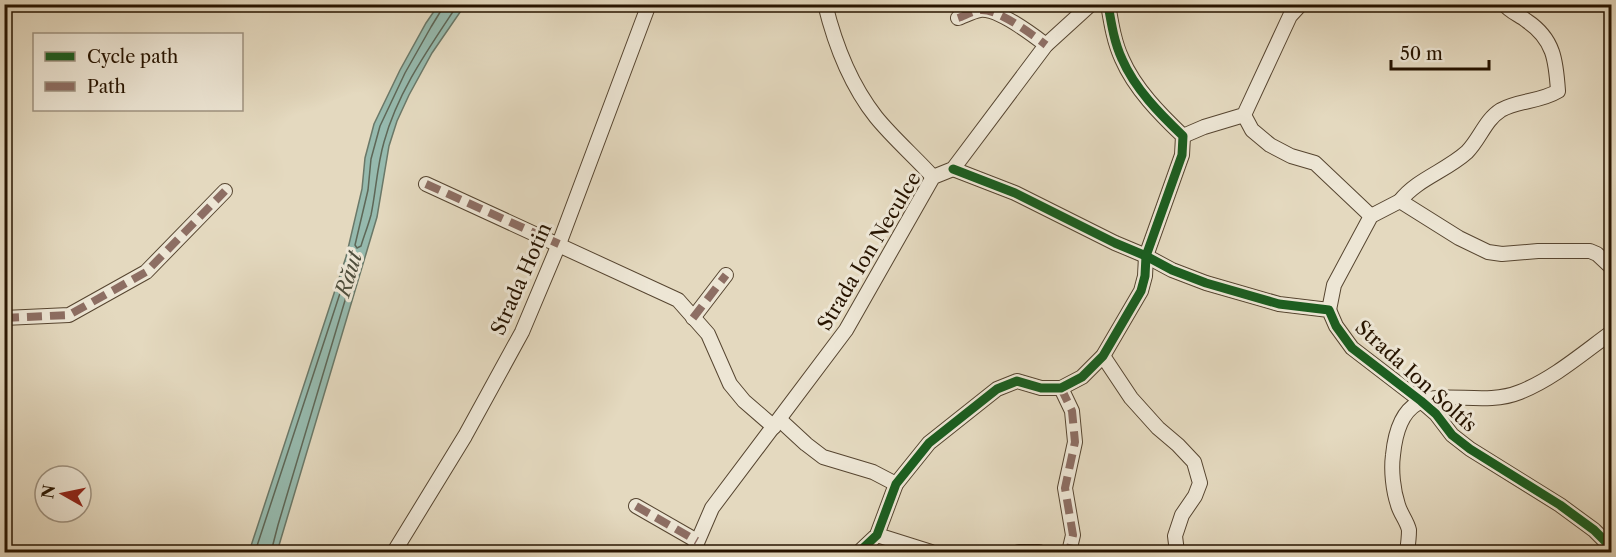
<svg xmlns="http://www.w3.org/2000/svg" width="1616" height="557" viewBox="0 0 1616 557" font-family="'Libre Caslon Text',serif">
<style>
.water{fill:#96baae;stroke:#6a7868;stroke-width:1.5}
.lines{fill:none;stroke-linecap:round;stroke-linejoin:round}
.shore{stroke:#5e6757;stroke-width:1.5}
.minor-casing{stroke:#564530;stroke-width:16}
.minor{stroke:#ede6d5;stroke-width:14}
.quiet{stroke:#8d6e63;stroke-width:8;stroke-dasharray:15 8;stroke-linecap:butt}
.cycleway-casing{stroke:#ede6d5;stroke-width:13}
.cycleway{stroke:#1b5e20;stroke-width:9}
.labels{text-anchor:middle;stroke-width:6;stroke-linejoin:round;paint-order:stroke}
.street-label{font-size:20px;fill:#271400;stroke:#ede6d5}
.water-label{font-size:21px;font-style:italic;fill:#4e4e3d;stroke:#ede6d5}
</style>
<rect width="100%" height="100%" fill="#e4d9bf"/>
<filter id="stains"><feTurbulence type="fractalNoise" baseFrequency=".00333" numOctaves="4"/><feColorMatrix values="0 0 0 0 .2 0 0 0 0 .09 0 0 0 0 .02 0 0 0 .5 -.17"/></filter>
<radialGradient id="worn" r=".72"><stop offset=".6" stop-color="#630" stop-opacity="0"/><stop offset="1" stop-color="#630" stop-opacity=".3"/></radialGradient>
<polygon class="water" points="439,4 465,5 432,53 409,95 397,121 389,146 377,217 277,552 249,552 346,257 362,189 365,158 374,124 400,70 426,23"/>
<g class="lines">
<g class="shore">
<path d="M443 4 442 9 431 27 405 73 380 126 371 159 368 190 355 245 357 248 361 246C364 236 368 226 371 215 376 191 377 166 384 142 398 91 429 48 458 4"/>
<polyline points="255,552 346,275 350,274 352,277 278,525 271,552"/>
</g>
<defs>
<g id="minor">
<path d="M825 4C835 45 850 84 876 117 893 138 915 157 933 177"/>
<path d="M958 18C964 16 973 11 980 10 997 8 1033 35 1046 45"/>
<polyline points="1244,115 1252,130 1270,145 1291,156 1315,163 1371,216"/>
<polyline points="1183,136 1204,127 1244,115 1290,16 1301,4"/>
<polyline points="953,169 1015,193 1115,243 1146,256 1172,270 1206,283 1279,304 1329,310 1336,326 1352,348 1421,401 1436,414 1452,435 1470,449 1560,505 1594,530 1612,548"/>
<polyline points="426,184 678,300 708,334 730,384 744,401 774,427"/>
<path d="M1400 201C1417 179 1446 171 1467 152 1480 139 1485 120 1501 110 1519 100 1540 102 1558 91 1556 61 1554 39 1527 21 1520 15 1510 12 1504 4"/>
<polyline points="1329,310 1334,285 1371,216 1400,201 1459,238 1488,252 1502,254 1538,251 1590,251 1597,254 1612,268"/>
<polyline points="4,318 69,315 146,272 225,191"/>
<polyline points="693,318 726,275"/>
<polyline points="1103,356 1131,398 1158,428 1178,445 1194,462 1200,483 1195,496 1182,515 1175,536 1177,552"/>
<polyline points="1061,388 1072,411 1075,442 1065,488 1073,535 1069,552"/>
<polyline points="780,420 806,444 823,457 873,472 896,484"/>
<polyline points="636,506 697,541"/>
<polyline points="877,535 931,552"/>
<polyline points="394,552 465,436 522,332 559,244 649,4"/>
<polyline points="693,552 712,508 846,330 933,177 953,169 1046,45 1091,4"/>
<path d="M859 552 877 535 896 484 929 443 997 389 1017 381 1041 388H1061L1082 377 1103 356 1141 291 1145 276 1146 256 1182 155 1183 136C1160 114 1135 89 1122 59 1114 42 1111 22 1108 4"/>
<polyline points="1019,552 1039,552"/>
<path d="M1407 552C1408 545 1409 537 1409 530 1407 521 1400 513 1398 505 1393 490 1391 470 1393 455 1402 364 1466 414 1520 392 1553 379 1583 353 1612 332"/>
</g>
</defs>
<use href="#minor" class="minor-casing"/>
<use href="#minor" class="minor"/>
<g class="quiet">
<polyline points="1083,4 1086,8"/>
<path d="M958 18C964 16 973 11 980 10 997 8 1033 35 1046 45"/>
<polyline points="426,184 559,244"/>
<polyline points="4,318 69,315 146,272 225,191"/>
<polyline points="693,318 726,275"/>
<polyline points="1061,388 1072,411 1075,442 1065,488 1073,535 1069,552"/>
<polyline points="636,506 697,541"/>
</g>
<defs>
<g id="cycleway">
<polyline points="953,169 1015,193 1115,243 1146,256 1172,270 1206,283 1279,304 1329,310 1336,326 1352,348 1421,401 1436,414 1452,435 1470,449 1560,505 1594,530 1612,548"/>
<path d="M859 552 877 535 896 484 929 443 997 389 1017 381 1041 388H1061L1082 377 1103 356 1141 291 1145 276 1146 256 1182 155 1183 136C1160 114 1135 89 1122 59 1114 42 1111 22 1108 4"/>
</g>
</defs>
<use href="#cycleway" class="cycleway-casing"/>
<use href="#cycleway" class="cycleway"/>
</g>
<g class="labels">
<g class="street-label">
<text transform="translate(869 251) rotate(-59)" y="7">Strada Ion Neculce</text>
<text transform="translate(521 279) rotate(-66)" y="7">Strada Hotin</text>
<text transform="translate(1416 376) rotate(42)" y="7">Strada Ion Soltîs</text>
</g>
<g class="water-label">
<text transform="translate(349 274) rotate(-73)" y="7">Răut</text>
</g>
</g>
<rect width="1616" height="557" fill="none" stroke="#e4d9bf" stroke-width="24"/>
<rect x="6" y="6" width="1604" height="545" fill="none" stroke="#271400" stroke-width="3"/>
<rect x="12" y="12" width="1592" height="533" fill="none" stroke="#271400" stroke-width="1.5"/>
<rect x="33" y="33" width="210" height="78" fill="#ede6d5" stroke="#9e9280" stroke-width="1.5"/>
<rect x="45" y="52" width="30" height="9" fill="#1b5e20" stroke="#9e9280" stroke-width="1.5"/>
<text x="87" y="63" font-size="18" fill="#271400">Cycle path</text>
<rect x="45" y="82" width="30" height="9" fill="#8d6e63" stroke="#9e9280" stroke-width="1.5"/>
<text x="87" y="93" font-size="18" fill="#271400">Path</text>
<g transform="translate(63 494) rotate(279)"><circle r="28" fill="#ede6d5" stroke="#9e9280" stroke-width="1.5"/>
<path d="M0-4.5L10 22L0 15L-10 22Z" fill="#8f2418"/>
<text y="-9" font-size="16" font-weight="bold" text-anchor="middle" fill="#271400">N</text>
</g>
<path d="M1391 60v9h98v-9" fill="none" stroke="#271400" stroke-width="3"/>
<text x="1400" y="60" font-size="18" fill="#271400" stroke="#ede6d5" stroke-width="4.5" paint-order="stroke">50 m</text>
<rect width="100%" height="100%" filter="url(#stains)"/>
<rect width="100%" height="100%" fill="url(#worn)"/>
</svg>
